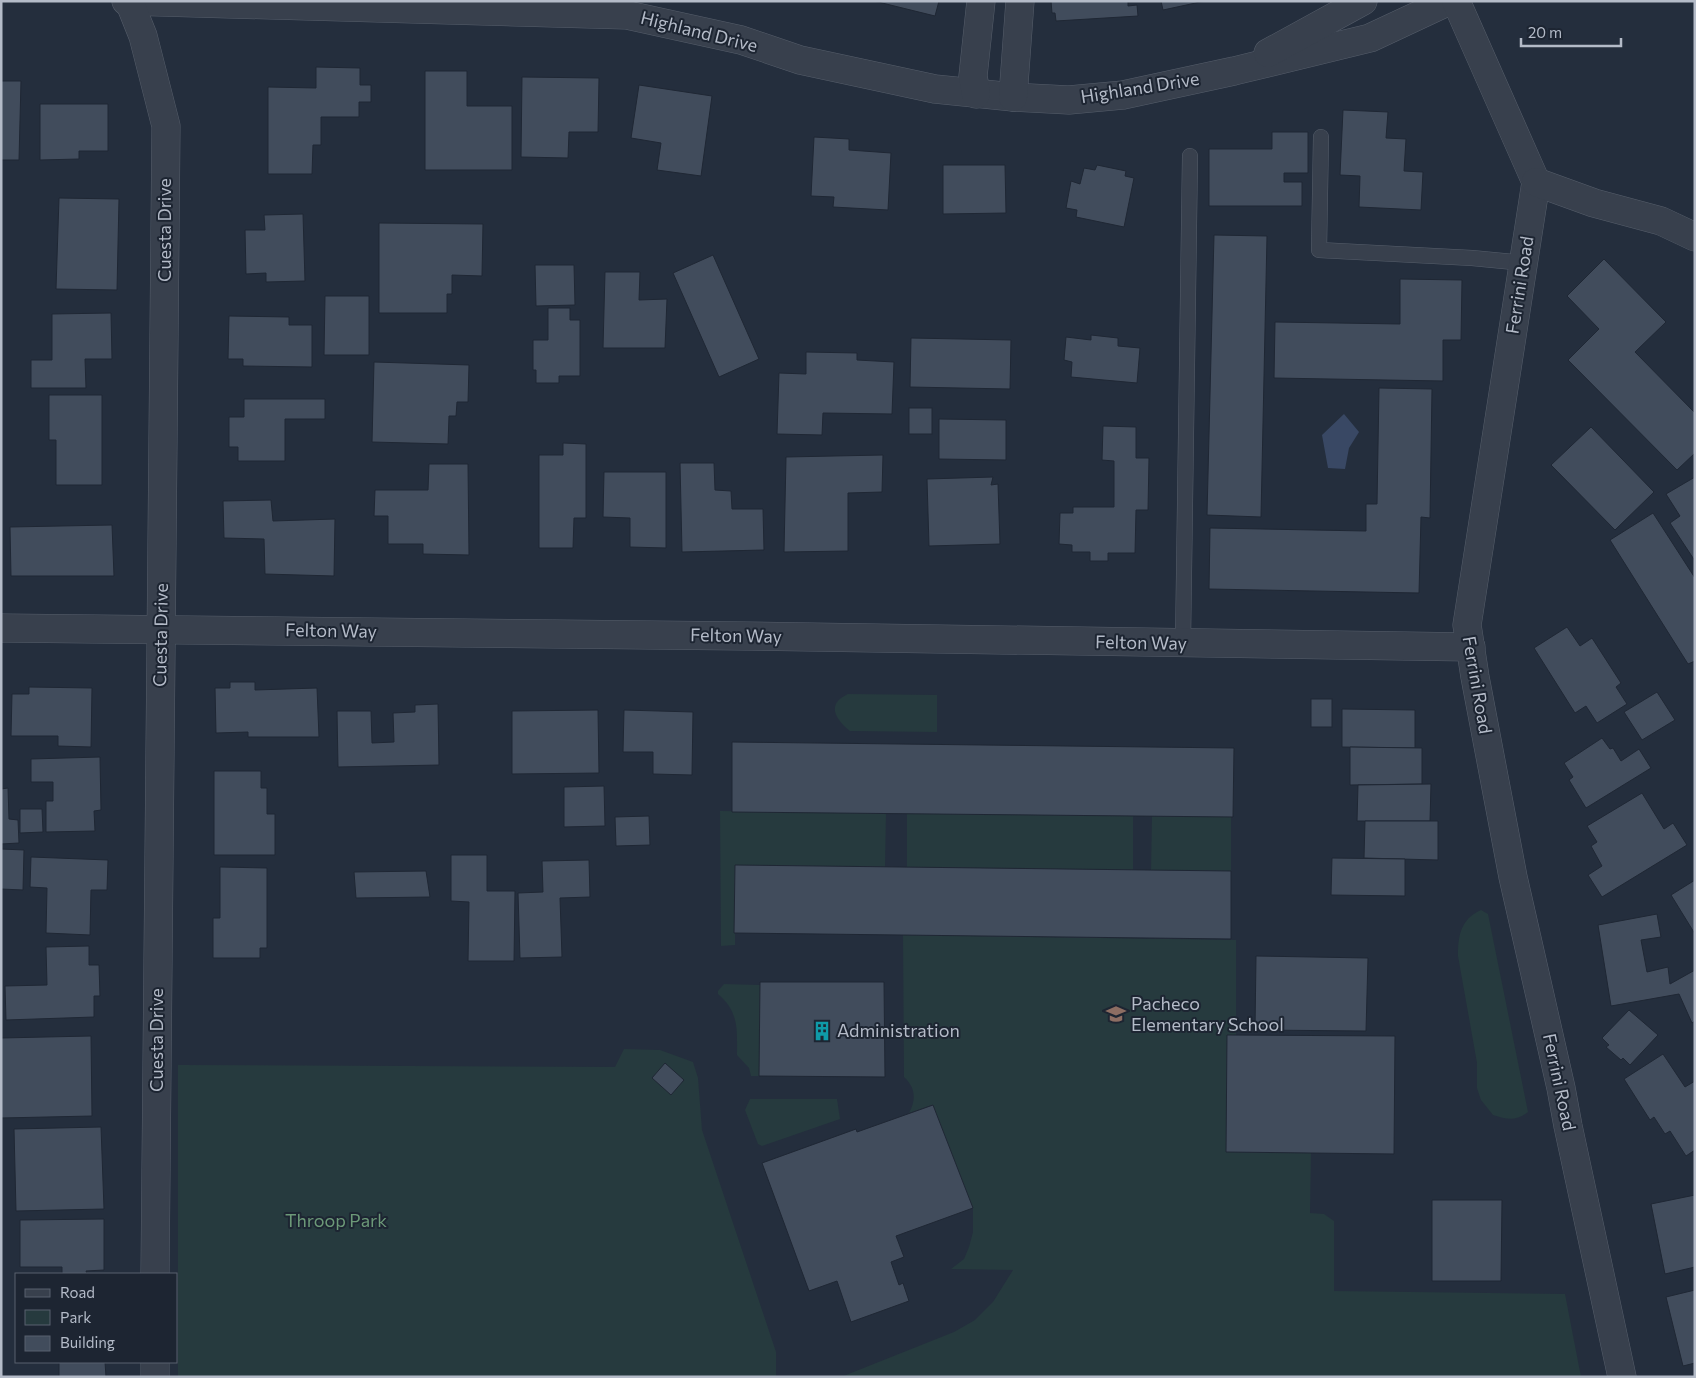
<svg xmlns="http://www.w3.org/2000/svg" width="1696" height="1378" viewBox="0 0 1696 1378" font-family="Commissioner,sans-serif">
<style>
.green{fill:#263a3e}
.water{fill:#394864}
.building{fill:#414c5c;stroke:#1f2734}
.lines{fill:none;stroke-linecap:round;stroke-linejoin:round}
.lane-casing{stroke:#565e6b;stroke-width:16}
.street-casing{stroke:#565e6b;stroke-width:29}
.lane{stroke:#38404d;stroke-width:15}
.street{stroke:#38404d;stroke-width:28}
.labels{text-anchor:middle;stroke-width:4;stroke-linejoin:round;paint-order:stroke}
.street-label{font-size:18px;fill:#b4bbc8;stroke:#1d2532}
.poi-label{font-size:18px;fill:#b4bbc8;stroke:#1d2532;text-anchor:start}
.park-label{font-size:18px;fill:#6c9978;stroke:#1d2532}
</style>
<rect width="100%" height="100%" fill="#242e3d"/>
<g class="green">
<path d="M848 694 937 695V732L850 731C835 719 826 704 848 694Z"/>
<polygon points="720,811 886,813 885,867 735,865 735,945 721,946"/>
<polygon points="907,813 1133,816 1133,870 907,867"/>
<polygon points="1152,816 1231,817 1231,871 1151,870"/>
<path d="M1481 910 1488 914 1528 1112C1515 1122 1507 1119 1493 1115L1481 1100 1477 1088V1063L1458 956C1458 935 1461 919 1481 910Z"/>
<path d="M903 935 1236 940V1035H1227L1226 1152 1311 1153 1310 1213 1324 1214 1334 1221V1291L1565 1294 1581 1377H841L954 1332 975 1320 993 1302 1013 1270 951 1269 964 1259 969 1247 973 1232V1208L932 1105 909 1113C916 1100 916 1088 904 1077Z"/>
<path d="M724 984 760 985 759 1076H751L749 1068 737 1055C737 1029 739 1012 718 994V991Z"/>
<polygon points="624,1049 660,1050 693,1062 698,1078 702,1130 776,1352 776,1377 178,1377 178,1065 615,1067"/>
<polygon points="750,1099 837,1099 840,1119 762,1146 758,1144 745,1110"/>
</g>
<polygon class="water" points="1344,414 1359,432 1349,448 1345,469 1328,468 1322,435"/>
<g class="building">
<polygon points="874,1 939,1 935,16"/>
<polygon points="1051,1 1128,1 1128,6 1137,5 1138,16 1056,21 1055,13 1052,13"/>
<polygon points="1161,1 1205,1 1163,10"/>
<polygon points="316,67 360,68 360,85 371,85 371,102 359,102 359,117 321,117 321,145 313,145 312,174 268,174 268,87 316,88"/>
<polygon points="425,71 467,71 467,106 512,106 512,170 425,170"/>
<polygon points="522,77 599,78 598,132 569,132 568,158 521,157"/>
<polygon points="1,81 21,81 19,160 1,160"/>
<polygon points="639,85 712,96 701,176 657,170 661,143 631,138"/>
<polygon points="40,104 108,104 108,151 79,151 79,159 40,160"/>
<polygon points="1343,110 1388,112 1386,138 1406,139 1404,171 1423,172 1421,210 1359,207 1360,176 1340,175"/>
<polygon points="1272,132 1308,132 1308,173 1284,173 1284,182 1302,182 1302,206 1209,206 1209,149 1272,149"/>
<polygon points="814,137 849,139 849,150 891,153 888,210 833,207 834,197 811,196"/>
<polygon points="943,165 1005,165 1006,213 943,214"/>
<polygon points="1097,165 1126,171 1125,176 1134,178 1124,227 1076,217 1077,210 1066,208 1071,181 1080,184 1084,168 1095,170"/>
<polygon points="59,198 119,199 117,290 56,289"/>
<polygon points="303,214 305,281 266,282 266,273 246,274 245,230 265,230 264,215"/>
<polygon points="379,223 483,224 482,276 452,275 452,294 447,294 447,313 379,313"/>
<polygon points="1214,235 1267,236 1261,517 1207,515"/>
<polygon points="713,255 759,359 719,377 673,273"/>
<polygon points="1604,259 1666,322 1635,352 1695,413 1695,453 1677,470 1568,360 1599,329 1567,296"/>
<polygon points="535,265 574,265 575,305 536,306"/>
<polygon points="605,272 640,272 639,300 667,299 665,348 603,348"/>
<polygon points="1400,279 1462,280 1461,340 1443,340 1443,381 1274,378 1275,322 1400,324"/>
<polygon points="325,296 369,296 369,355 324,355"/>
<polygon points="548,308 570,308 570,320 580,320 580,376 559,376 559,383 536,383 536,370 533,370 533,340 548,340"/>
<polygon points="111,313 112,359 85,359 86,388 31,388 31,360 52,360 52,314"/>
<polygon points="229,316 289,317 289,325 312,325 312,367 243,366 243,359 228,359"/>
<polygon points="1091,335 1118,338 1118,346 1140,348 1137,383 1071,377 1072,362 1064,360 1066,337 1091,340"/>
<polygon points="911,338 1011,340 1010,389 910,387"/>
<polygon points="806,352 857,353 857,360 894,362 892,414 823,413 822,435 777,434 779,373 806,374"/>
<polygon points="374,362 469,365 468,402 457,402 456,416 449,416 448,444 372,442"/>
<polygon points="1379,388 1432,389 1430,518 1421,517 1419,593 1209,589 1210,528 1366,531 1366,504 1377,504"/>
<polygon points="49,395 102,395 102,485 56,485 56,440 49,440"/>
<polygon points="244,399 325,399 325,419 285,419 285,461 238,461 238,447 229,447 229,417 244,417"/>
<rect x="909" y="408" width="23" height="26"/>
<polygon points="939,419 1006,420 1006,460 939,459"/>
<polygon points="1103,426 1136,427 1136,458 1149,458 1148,510 1136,510 1135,553 1108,553 1108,561 1090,561 1090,552 1072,552 1072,545 1059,544 1060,513 1073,513 1073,507 1114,507 1114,461 1102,460"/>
<polygon points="1591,427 1654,492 1615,530 1551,465"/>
<polygon points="563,443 586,444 586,518 574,518 573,548 539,548 539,455 563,455"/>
<polygon points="883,455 882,492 848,493 848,551 784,552 786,457"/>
<polygon points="680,463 714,463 715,490 731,491 732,509 763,509 764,550 682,552"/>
<polygon points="429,464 468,464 469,555 423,554 423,544 388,544 388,516 374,516 375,490 428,490"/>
<polygon points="604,472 666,472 666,548 630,547 630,518 603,517"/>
<polygon points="993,477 991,485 998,484 1000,544 929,546 927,479"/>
<polygon points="1695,477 1695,561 1670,523 1680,516 1666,494"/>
<polygon points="271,500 273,521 335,519 334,576 265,574 264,539 224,538 223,501"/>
<polygon points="1653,513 1695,578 1695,661 1688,664 1610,540"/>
<polygon points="112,525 114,576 11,576 10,527"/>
<polygon points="1567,627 1580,646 1592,638 1621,683 1616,687 1627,704 1597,723 1586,706 1575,713 1534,648"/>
<polygon points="230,682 255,682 255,690 317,688 319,737 248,737 248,732 216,733 215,688 230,688"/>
<polygon points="29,687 92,688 91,747 58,746 58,736 11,736 12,694 29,694"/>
<polygon points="1657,692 1675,720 1642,740 1624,712"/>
<rect x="1311" y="699" width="21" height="28"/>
<polygon points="438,704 439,765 338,767 337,711 371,711 372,743 394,742 393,713 415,712 415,705"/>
<polygon points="1342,709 1415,710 1415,748 1342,747"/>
<polygon points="598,710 599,773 512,774 512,711"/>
<polygon points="624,710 693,712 692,775 653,774 653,752 623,752"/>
<polygon points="1602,738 1610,749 1613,748 1621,761 1639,749 1651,768 1586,808 1569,780 1573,777 1564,763"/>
<polygon points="732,742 1234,748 1233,817 732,812"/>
<polygon points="1350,747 1422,748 1422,784 1350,785"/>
<polygon points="100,757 101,810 94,811 95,831 46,832 46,801 53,801 53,782 31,782 31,759"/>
<polygon points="214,771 261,771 261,788 267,788 267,814 275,814 275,855 214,855"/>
<polygon points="1431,784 1430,821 1357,821 1358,785"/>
<polygon points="604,786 605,826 564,827 564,787"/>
<polygon points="8,788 9,819 18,820 19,843 1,844 1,789"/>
<polygon points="1642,793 1664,829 1673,823 1687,845 1602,897 1588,875 1602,866 1591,846 1597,842 1587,826"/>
<polygon points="20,809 42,809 43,832 20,833"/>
<polygon points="649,816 650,845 616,846 615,817"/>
<polygon points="1365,821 1438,821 1438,860 1364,858"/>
<polygon points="1,849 24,850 23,890 1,889"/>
<polygon points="451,855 487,855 487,891 515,891 514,961 468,961 469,902 451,901"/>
<polygon points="31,857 108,860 107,890 91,890 90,935 46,933 47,888 30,887"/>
<polygon points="1332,858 1405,859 1405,896 1331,895"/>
<polygon points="589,860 590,897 560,898 562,957 520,958 518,893 543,892 542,861"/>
<polygon points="735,865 1231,871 1231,939 734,933"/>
<polygon points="220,867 267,868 267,948 260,948 260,958 213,958 213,918 220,918"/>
<polygon points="426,871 430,897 356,898 354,872"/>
<polygon points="1695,880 1695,934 1671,895"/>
<polygon points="1657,914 1661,937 1641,940 1647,972 1668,967 1670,984 1695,970 1695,1021 1692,1023 1679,994 1611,1006 1598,925"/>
<polygon points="89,946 89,965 99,965 100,996 94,996 94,1017 6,1020 5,986 47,985 46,947"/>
<polygon points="1256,956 1368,958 1366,1031 1255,1030"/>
<polygon points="760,982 884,982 885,1077 759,1076"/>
<polygon points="1629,1010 1658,1035 1630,1065 1623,1058 1621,1060 1606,1047 1609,1045 1602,1038"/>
<polygon points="1227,1035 1395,1036 1394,1154 1226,1152"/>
<polygon points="91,1036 92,1116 1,1118 1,1038"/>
<polygon points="1663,1054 1685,1087 1695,1081 1695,1150 1686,1156 1670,1131 1665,1134 1654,1117 1650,1120 1624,1079"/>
<polygon points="665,1063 684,1080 671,1095 652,1078"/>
<polygon points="933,1105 973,1208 896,1236 904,1257 891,1262 899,1285 903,1283 909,1301 851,1322 837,1281 809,1291 762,1163 856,1129 857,1132"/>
<polygon points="101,1127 104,1209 16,1211 14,1129"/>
<polygon points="1695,1195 1695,1267 1665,1274 1651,1204"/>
<polygon points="1432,1200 1502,1200 1501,1281 1432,1281"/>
<polygon points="104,1219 104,1270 86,1271 87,1274 62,1274 62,1267 20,1267 20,1220"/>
<polygon points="1695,1290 1695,1363 1683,1366 1666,1297"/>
<polygon points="59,1362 105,1362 106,1377 59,1377"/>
</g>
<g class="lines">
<defs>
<g id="lane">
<polyline points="1321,137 1319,250 1472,258 1524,263"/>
<polyline points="1183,643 1190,156"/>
</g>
<g id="street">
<polyline points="126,1 627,15 741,40 800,60 935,89 1013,97 1069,100 1123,95 1234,71 1370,38 1449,1"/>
<polyline points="129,1 143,36 166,126 155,1274"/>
<polyline points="1456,1 1536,182 1467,625 1475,677 1513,877 1561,1088 1568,1126 1622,1377"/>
<polyline points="1268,53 1363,1"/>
<polyline points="976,94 973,76 981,1"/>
<polyline points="1013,97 1020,1"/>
<polyline points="1536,182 1594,203 1661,221 1695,237"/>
<polyline points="1,628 744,636 1471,647"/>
<polyline points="155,1377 155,1362"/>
</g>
</defs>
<use href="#lane" class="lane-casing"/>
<use href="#street" class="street-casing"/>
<use href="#lane" class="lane"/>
<use href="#street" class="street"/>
</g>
<defs>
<symbol id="school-bare" viewBox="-9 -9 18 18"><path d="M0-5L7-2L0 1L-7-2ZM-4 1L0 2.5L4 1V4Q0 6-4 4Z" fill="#8d6e63" stroke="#1d2532" stroke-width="2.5" paint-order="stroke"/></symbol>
<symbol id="building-bare" viewBox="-9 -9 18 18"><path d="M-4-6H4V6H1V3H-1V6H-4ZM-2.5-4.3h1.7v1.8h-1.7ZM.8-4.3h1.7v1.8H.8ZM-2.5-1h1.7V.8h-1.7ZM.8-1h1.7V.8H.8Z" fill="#0f9aa8" stroke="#1d2532" stroke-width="2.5" paint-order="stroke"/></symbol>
</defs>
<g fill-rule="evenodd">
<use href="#school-bare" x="1102" y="1000" width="28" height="28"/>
<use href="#building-bare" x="808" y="1017" width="28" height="28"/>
</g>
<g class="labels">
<g class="street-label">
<text transform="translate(699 32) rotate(14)" y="6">Highland Drive</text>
<text transform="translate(1140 88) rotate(-9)" y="6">Highland Drive</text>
<text transform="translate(165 230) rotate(-90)" y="6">Cuesta Drive</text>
<text transform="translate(1520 285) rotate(-81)" y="6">Ferrini Road</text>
<text transform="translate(331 631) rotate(1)" y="6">Felton Way</text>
<text transform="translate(161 635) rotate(-89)" y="6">Cuesta Drive</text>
<text transform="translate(736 636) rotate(1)" y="6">Felton Way</text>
<text transform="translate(1141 643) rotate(1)" y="6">Felton Way</text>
<text transform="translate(1477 685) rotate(80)" y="6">Ferrini Road</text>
<text transform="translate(157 1040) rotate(-90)" y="6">Cuesta Drive</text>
<text transform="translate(1559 1082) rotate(78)" y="6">Ferrini Road</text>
</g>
<g class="poi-label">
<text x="1131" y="1010">Pacheco<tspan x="1131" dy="21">Elementary School</tspan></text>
<text x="837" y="1037">Administration</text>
</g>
<g class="park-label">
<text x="336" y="1227">Throop Park</text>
</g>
</g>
<rect width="1696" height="1378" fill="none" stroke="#b4bbc8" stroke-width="5"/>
<rect x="15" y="1273" width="162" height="90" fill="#1d2532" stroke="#59616e"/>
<rect x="25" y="1289" width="25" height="8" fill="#38404d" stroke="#59616e"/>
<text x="60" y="1298" font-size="15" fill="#b4bbc8">Road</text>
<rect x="25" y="1310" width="25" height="15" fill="#263a3e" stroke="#59616e"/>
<text x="60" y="1323" font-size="15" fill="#b4bbc8">Park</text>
<rect x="25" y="1336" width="25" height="15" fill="#414c5c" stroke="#59616e"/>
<text x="60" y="1348" font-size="15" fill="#b4bbc8">Building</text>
<path d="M1521 38v8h100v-8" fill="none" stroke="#b4bbc8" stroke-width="2.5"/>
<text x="1528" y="38" font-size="15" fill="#b4bbc8" stroke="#1d2532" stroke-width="4" paint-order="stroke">20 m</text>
</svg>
